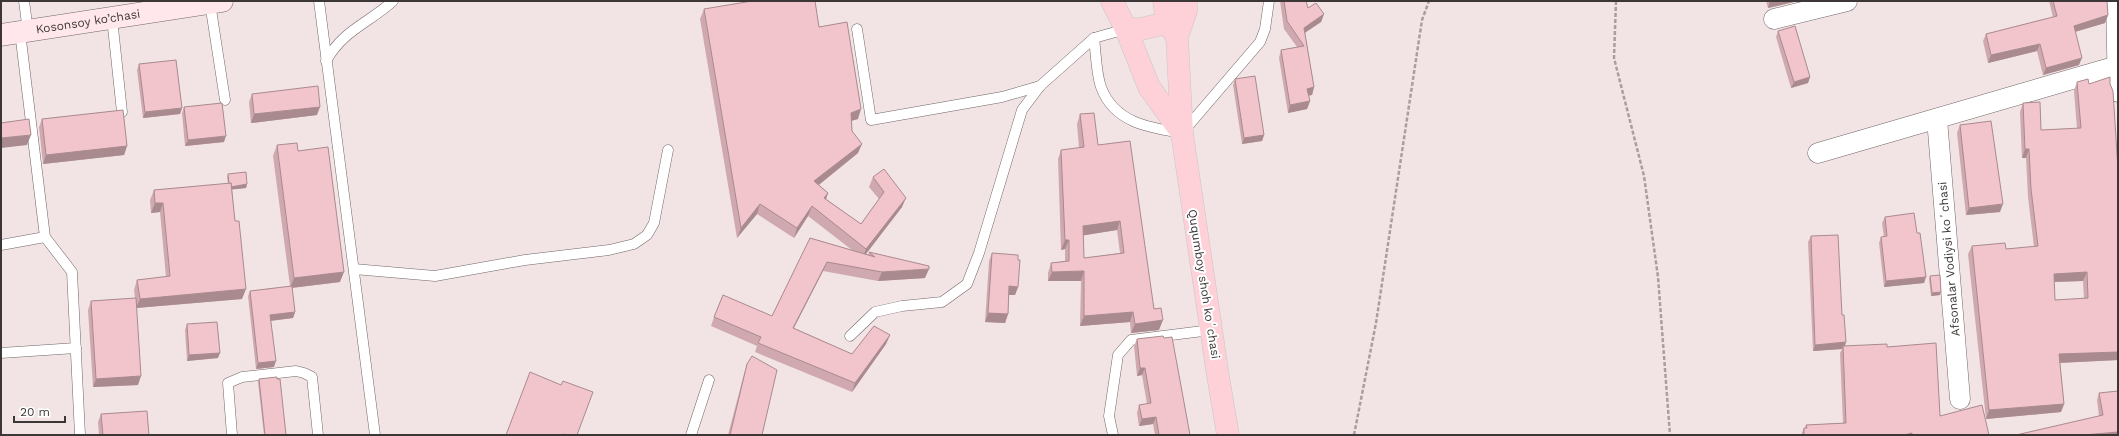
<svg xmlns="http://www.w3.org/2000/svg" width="2119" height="436" viewBox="0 0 2119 436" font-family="'Work Sans',sans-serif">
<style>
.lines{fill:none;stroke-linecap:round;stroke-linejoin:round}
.service-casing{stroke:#716567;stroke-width:11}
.minor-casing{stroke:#716567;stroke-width:21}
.secondary-casing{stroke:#716567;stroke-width:23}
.primary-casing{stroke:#c8c7c7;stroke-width:23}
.path{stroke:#a89e9f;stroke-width:2.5;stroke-dasharray:4 2;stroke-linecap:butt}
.service{stroke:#fff;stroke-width:10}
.minor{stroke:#fff;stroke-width:20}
.secondary{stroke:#ffe7eb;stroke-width:22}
.primary{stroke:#fed0d7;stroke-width:22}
.wall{fill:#cfa9af;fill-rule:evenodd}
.shaded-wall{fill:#a98a8e}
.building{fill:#f1c5cb;stroke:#a98a8e;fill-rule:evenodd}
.labels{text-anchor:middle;stroke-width:4;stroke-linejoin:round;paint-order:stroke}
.street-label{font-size:12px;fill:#3c3637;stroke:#fff}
</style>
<rect width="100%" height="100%" fill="#f2e4e5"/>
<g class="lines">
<defs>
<g id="service">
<polyline points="24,1 28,31"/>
<polyline points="319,1 375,435"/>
<polyline points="210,3 225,100"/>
<polyline points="112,18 122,112"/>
<polyline points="857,29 871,120 1002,97 1040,86"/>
<polyline points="20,32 45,237 72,272 80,435"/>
<path d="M1094 38C1096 53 1096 73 1101 87 1114 123 1150 128 1182 133L1260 42 1265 29 1269 1"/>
<path d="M326 61C343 30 369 23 393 1"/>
<polyline points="1,245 45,237"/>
<polyline points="354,269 435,276 525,260 609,250 634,244 647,235 654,223 668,150"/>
<polyline points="850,336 875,312 902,306 942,302 967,284 979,253 1022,110 1040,86 1094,38 1126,29"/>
<polyline points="1,353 76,348"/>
<polyline points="232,435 228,383 242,377 296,371 304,373 312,377 318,435"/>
<polyline points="691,435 709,380"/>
<polyline points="1113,435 1109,416 1118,355 1131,340 1211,330"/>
</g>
<g id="minor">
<polyline points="2116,1 2118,92"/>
<polyline points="1774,19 1847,1"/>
<polyline points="1937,119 1960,399"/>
<polyline points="1818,153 2117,66"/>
</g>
<g id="secondary">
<path id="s1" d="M1 35 222 1"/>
</g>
<g id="primary">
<polyline points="1112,1 1126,29 1149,87 1182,133"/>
<polyline points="1164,1 1167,22 1175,34"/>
<polyline points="1186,1 1186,11 1177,37 1182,133 1218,376 1228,435"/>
<polyline points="1126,29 1141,29 1183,19"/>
</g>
</defs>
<use href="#service" class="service-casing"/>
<use href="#minor" class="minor-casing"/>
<use href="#secondary" class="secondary-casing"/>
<use href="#primary" class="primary-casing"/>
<g class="path">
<polyline points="1616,1 1614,58 1644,176 1658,277 1670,435"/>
<polyline points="1354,435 1376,323 1422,20 1429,1"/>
</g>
<use href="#service" class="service"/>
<use href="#minor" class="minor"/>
<use href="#secondary" class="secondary"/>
<use href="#primary" class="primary"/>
</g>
<g class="wall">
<polygon points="1280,1 1306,1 1308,8 1324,14 1321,22 1305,33 1314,87 1312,95 1308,96 1310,101 1307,109 1288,113 1279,58 1281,50 1297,47 1284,29"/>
<polygon points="1766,1 1798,1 1768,8"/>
<polygon points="2049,1 2107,1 2108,15 2105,23 2075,32 2079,65 2043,75 2037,51 1988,63 1983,41 1986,34 2053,17"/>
<polygon points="704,9 819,27 858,119 851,121 852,131 858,153 819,185 828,193 826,199 861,224 879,199 869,187 873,177 902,207 866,254 868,255 869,252 925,278 878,281 823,271 794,328 852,354 890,335 886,344 852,392 755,352 757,346 711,326 714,317 772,316 810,238 852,250 808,216 794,238 757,214 737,238 700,19"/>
<polygon points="1778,31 1810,77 1808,83 1791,88 1776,37"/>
<polygon points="139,64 182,108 180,114 143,118 137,70"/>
<polygon points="1235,79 1264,135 1262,141 1242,144 1233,85"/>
<path d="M2077 82 2089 84H2110L2118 170V360L2060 363 2064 404 2061 412 1986 419 1968 254 1972 246 2006 249 2034 247 2028 197 2026 158H2022L2020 112 2023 103 2041 130 2077 129 2074 91ZM2083 281 2084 298 2055 300 2054 282Z"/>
<polygon points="252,94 317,115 251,123 249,102"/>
<polygon points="184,107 224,142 185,146 182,113"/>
<path d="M1080 114 1098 145 1154 309 1159 330 1131 333 1130 322 1080 326 1081 281H1048V273L1051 263 1065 261V249L1061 250 1058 159 1061 150 1079 148 1077 124ZM1117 230 1120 253 1084 258 1083 235Z"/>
<polygon points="42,119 127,146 124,155 43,164 39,127"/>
<polygon points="1960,125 2000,212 1966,215 1957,133"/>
<polygon points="277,145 298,151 340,282 292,288 295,312 293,318 271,321 274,367 256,369 248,296 250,291 290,286 273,156"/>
<polygon points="228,174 247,184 246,188 232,189 242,299 136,308 138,385 93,387 88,310 91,301 135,298 134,290 137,280 166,277 160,212 151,213 150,200 154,190 228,184 227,177"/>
<polygon points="1885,217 1917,233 1926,277 1924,283 1884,287 1879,243 1881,237 1884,237 1882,223"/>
<polygon points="1811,236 1842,315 1846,342 1845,346 1887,347 1940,416 1989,435 1801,435 1804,428 1805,428 1806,425 1843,423 1840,353 1842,349 1813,351 1808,242"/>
<polygon points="992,253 1018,260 1018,287 1015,295 1009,295 1008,314 1005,323 985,322 989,261"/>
<polygon points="1930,276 1940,295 1931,296 1929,279"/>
<polygon points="187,324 218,358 187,361 185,330"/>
<polygon points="1137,339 1190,435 1155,435 1153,424 1139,426 1137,413 1139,405 1147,404 1142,375 1137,376 1134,346"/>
<polygon points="747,364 762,435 728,435 744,374"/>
<polygon points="259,379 286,435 264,435 258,382"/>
<polygon points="2099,393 2118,435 2099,416 2097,400"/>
<polygon points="101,414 149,435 99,435 98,422"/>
</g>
<g class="shaded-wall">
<polygon points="1770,1 1798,1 1768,8"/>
<polygon points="1324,14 1321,22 1301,35 1304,28"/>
<polygon points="2108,15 2105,23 2071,33 2074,26"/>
<polygon points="2040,44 2037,51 1988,63 1991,55"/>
<polygon points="2082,58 2079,65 2043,75 2046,68"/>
<polygon points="1810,77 1808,83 1791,88 1794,82"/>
<polygon points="1314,87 1312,95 1304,96 1307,89"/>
<polygon points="1310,101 1307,109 1288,113 1290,105"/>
<polygon points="320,107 317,115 251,123 254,114"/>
<polygon points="182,108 180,114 143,118 145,112"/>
<polygon points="861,109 858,119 847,122 851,113"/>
<polygon points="31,135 27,145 1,148 1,138"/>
<polygon points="1264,135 1262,141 1242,144 1244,138"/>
<polygon points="226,136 224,142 185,146 188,140"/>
<polygon points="862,144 858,153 811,191 814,181"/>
<polygon points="127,146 124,155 43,164 46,155"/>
<polygon points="2025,149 2029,149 2026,158 2022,158"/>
<polygon points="247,184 246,188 228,190 230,187"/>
<polygon points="828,193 825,202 824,198"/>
<polygon points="906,198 902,207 862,259 866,249"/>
<polygon points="155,203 163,203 160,212 151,213"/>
<polygon points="760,204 757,214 737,238 741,228"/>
<polygon points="2003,204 2000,212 1966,215 1969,208"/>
<polygon points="812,206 808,216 794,238 797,228"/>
<polygon points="1120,221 1117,230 1080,236 1083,226"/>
<polygon points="1065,240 1069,240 1065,249 1061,250"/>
<polygon points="827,262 823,271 789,337 793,328"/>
<polygon points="929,269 925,278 878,281 882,272"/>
<polygon points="1084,271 1081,281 1048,281 1052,272"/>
<polygon points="344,272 340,282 290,288 294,278"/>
<polygon points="2087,272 2083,281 2051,282 2054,274"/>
<polygon points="1926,277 1924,283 1884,287 1886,281"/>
<polygon points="1009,286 1018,287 1015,295 1006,295"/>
<polygon points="246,289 242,299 136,308 140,299"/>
<polygon points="1941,292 1940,295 1931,296 1932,293"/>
<polygon points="295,312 293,318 268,321 270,315"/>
<polygon points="1133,312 1130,322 1080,326 1084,316"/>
<polygon points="988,313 1008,314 1005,323 985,322"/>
<polygon points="1163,320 1159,330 1131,333 1135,324"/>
<polygon points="890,335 886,344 852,392 855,383"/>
<polygon points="1846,342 1844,348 1843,346 1842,349 1813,351 1815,345"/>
<polygon points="2118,352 2118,360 2056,363 2059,354"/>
<polygon points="220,353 218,358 187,361 189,355"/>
<polygon points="276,361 274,367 256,369 258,363"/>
<polygon points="1140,368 1145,368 1142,375 1137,376"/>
<polygon points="141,376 138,385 93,387 96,379"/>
<polygon points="2064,404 2061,412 1986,419 1989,410"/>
<polygon points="1156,417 1153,424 1139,426 1142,419"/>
<polygon points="2118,432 2118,435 2084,435"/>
</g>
<g class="building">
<polygon points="752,1 815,1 819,27 847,22 861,109 851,113 852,131 862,144 814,181 828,193 824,198 861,224 884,192 873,177 884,169 906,198 866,249 812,206 797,228 760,204 741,228 704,9"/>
<polygon points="1284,1 1306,1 1308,8 1316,3 1324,14 1304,28 1314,87 1307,89 1310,101 1290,105 1281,50 1304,46 1287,21"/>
<polygon points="2053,1 2107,1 2108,15 2074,26 2082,58 2046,68 2040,44 1991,55 1986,34 2057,16"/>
<polygon points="1795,26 1810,77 1794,82 1778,31"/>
<polygon points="176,60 182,108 145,112 139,64"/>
<polygon points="1255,76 1264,135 1244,138 1235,79"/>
<path d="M2110 77V84L2113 91 2118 170V352L2059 354 2064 404 1989 410 1972 246 2005 243 2006 249 2038 246 2031 189 2029 149H2025L2023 103 2040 102 2041 130 2081 128 2077 82 2088 79 2089 84ZM2087 272 2088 298 2055 300 2054 274Z"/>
<polygon points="318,86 320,107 254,114 252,94"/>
<polygon points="222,103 226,136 188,140 184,107"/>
<polygon points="123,110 127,146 46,155 42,119"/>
<path d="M1094 113 1098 145 1130 141 1154 309 1161 308 1163 320 1135 324 1133 312 1084 316V271L1052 272 1051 263 1069 261V240H1065L1061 150 1084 147 1080 114ZM1120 221 1124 253 1084 258 1083 226Z"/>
<polygon points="29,119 31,135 1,138 1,123"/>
<polygon points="1991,121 2003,204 1969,208 1960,125"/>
<polygon points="297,143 298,151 328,147 344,272 294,278 277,145"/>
<polygon points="246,172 247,184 231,187 231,183 229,184 228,174"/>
<polygon points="231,183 235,221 239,221 246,289 140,299 137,280 170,276 163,203 155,203 154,190"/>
<polygon points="1914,213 1917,233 1920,233 1926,277 1886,281 1881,237 1887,236 1885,217"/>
<polygon points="1838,235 1842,315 1844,315 1846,342 1815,345 1811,236"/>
<polygon points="810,238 875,257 869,252 929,266 929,269 882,272 827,262 793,328 852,354 874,326 890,335 855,383 758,343 761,337 714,317 723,295 772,316"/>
<polygon points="992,253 1018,255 1018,260 1020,260 1018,287 1009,286 1008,314 988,313"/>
<polygon points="1940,275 1941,292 1932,293 1930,276"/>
<polygon points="292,286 295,312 270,315 276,361 258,363 250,291"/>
<polygon points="136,298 141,376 96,379 91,301"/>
<polygon points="217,322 220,353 189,355 187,324"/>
<polygon points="1163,336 1164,338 1172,337 1190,435 1159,435 1156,417 1142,419 1139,405 1151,403 1145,368 1140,368 1137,339"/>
<polygon points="1936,343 1940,416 1982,405 1989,435 1912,435 1912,433 1904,435 1804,435 1804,428 1807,428 1806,425 1846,423 1843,346 1887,344 1887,347"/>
<polygon points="752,356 777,370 762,435 730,435 747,364"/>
<polygon points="530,372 561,385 563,381 593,392 577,435 567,435 563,434 563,435 506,435"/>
<polygon points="277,377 277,379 280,379 286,435 265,435 259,379"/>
<polygon points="2118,391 2118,432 2084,435 2016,435 2103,415 2099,393"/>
<polygon points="147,411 149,435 103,435 101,414"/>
</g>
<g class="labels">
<g class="street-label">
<text dy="4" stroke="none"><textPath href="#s1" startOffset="88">Kosonsoy ko’chasi</textPath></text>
<text transform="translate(1949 259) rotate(-95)" y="4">Afsonalar Vodiysi koʻchasi</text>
<text transform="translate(1204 284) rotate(81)" y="4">Ququmboy shoh koʻchasi</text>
</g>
</g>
<rect width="2119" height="436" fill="none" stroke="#3c3637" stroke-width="4"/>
<path d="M14 416v6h51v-6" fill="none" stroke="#3c3637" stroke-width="2"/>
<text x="20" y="416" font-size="12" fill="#3c3637" stroke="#ffffff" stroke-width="3" paint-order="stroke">20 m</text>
</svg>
